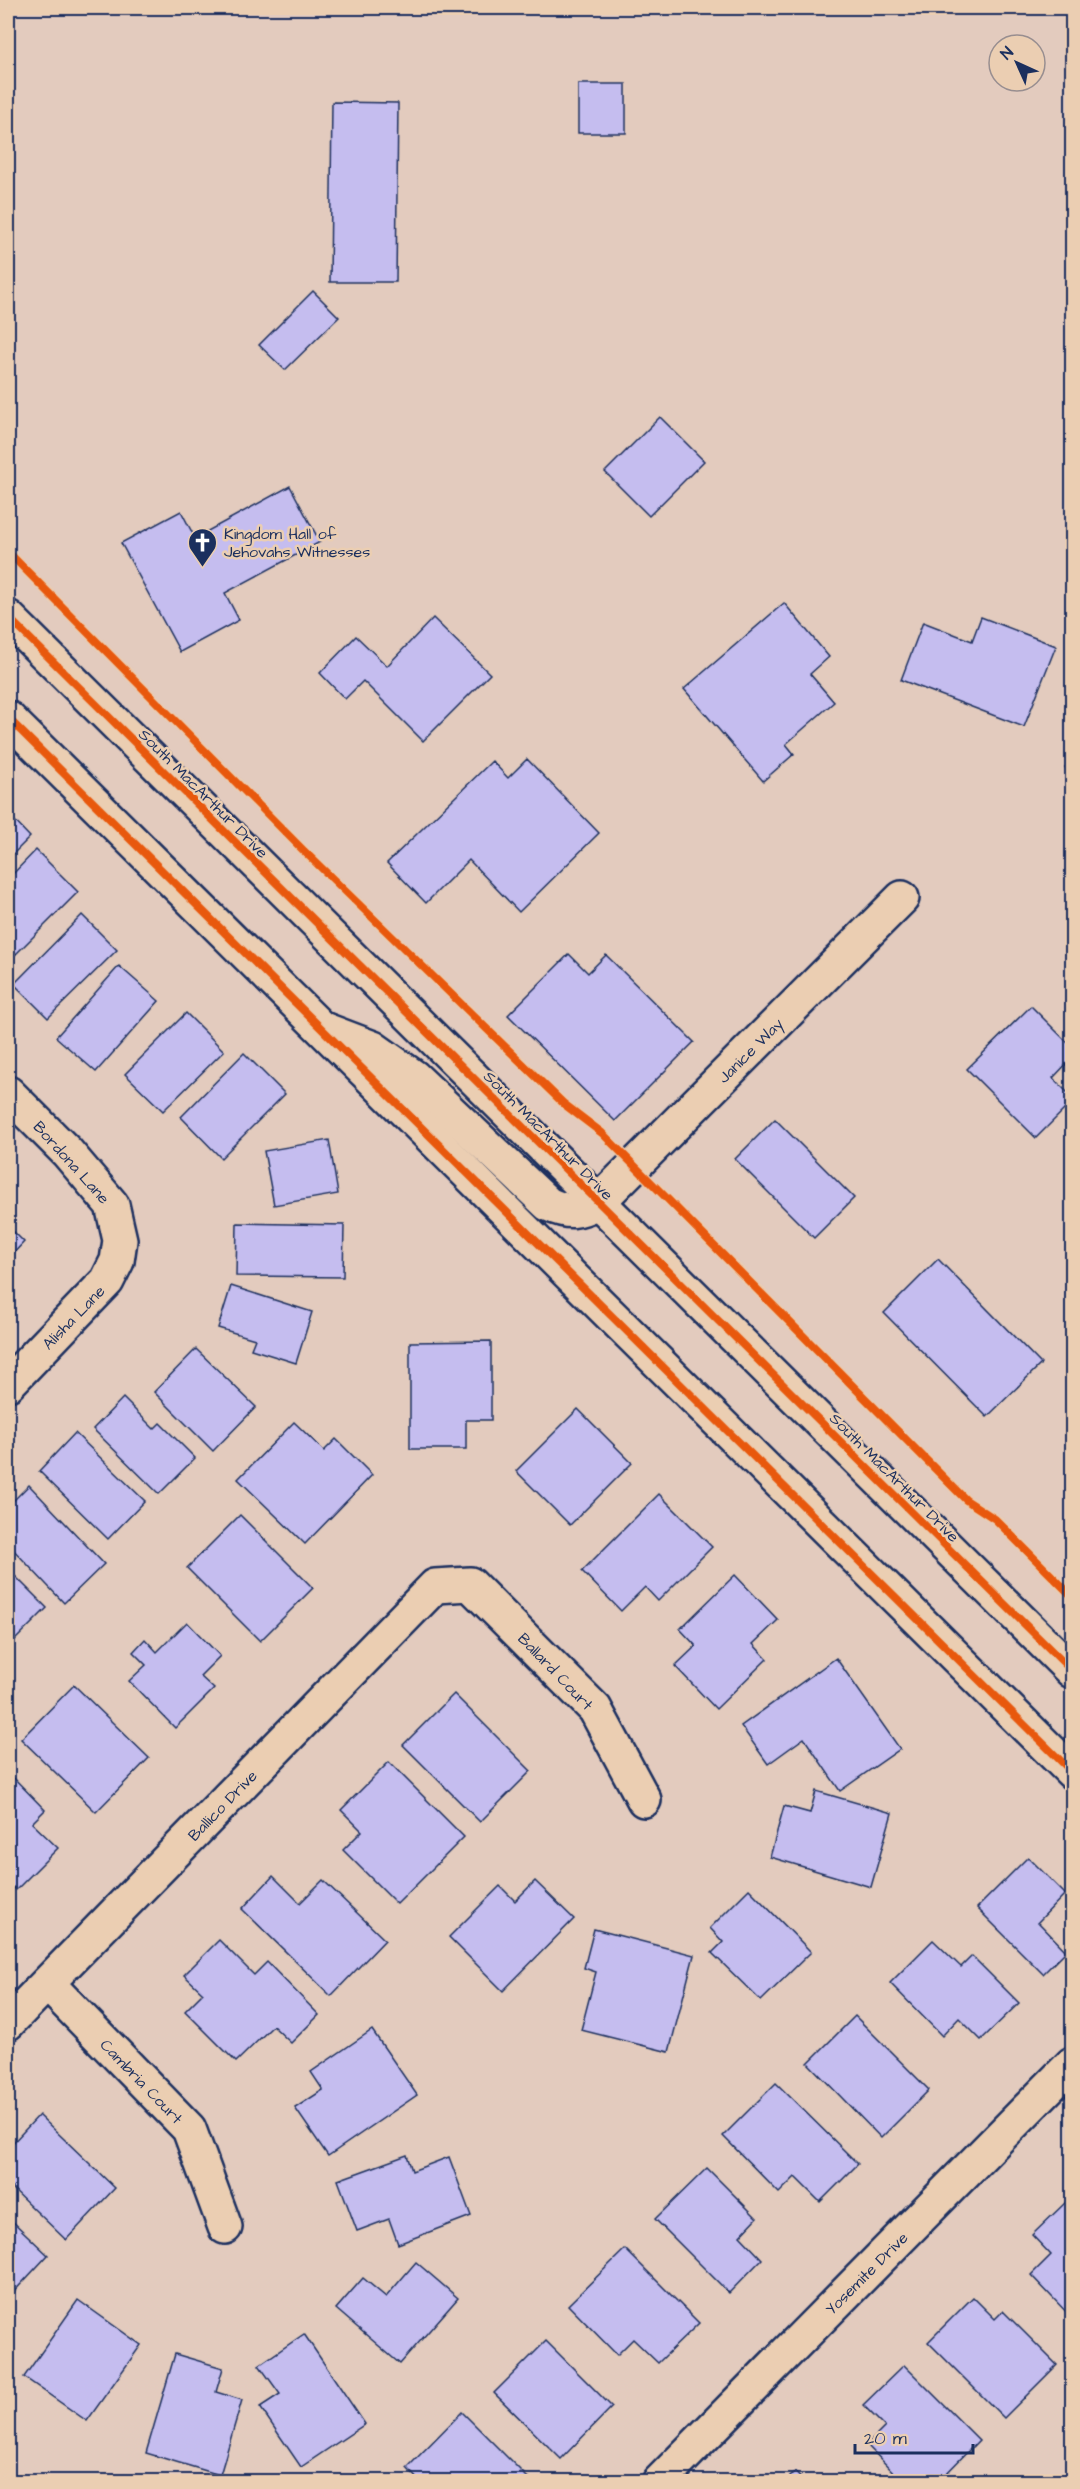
<svg xmlns="http://www.w3.org/2000/svg" width="1080" height="2489" viewBox="0 0 1080 2489" font-family="'Architects Daughter',sans-serif">
<style>
.building{fill:#c5bdef;stroke:#1b2f5e;stroke-width:1.5}
.lines{fill:none;stroke-linecap:round;stroke-linejoin:round}
.minor-casing{stroke:#1b2f5e;stroke-width:38}
.secondary-casing{stroke:#1b2f5e;stroke-width:38}
.minor{stroke:#ebceb2;stroke-width:33}
.secondary{stroke:#ebceb2;stroke-width:33}
.cycleway-casing{stroke:#ebceb2;stroke-width:11}
.cycleway{stroke:#e8590c;stroke-width:8}
.labels{text-anchor:middle;stroke-width:5;stroke-linejoin:round;paint-order:stroke}
.poi-label{font-size:16px;fill:#1b2f5e;stroke:#ebceb2;text-anchor:start}
.street-label{font-size:16px;fill:#1b2f5e;stroke:#ebceb2}
</style>
<rect width="100%" height="100%" fill="#e3cbbe"/>
<filter id="ink" filterUnits="userSpaceOnUse"><feTurbulence type="fractalNoise" baseFrequency=".0167" numOctaves="2"/><feDisplacementMap in="SourceGraphic" scale="12" xChannelSelector="R" yChannelSelector="G"/><feConvolveMatrix kernelMatrix="1 2 1 2 8 2 1 2 1" color-interpolation-filters="sRGB"/></filter>
<g filter="url(#ink)">
<g class="building">
<rect x="578" y="84" width="48" height="49"/>
<polygon points="332,102 398,103 396,282 330,282"/>
<polygon points="313,291 339,317 285,370 259,345"/>
<polygon points="660,417 704,461 649,516 605,472"/>
<polygon points="290,486 320,542 225,593 239,620 180,652 121,543 181,511 195,538"/>
<polygon points="784,603 829,657 810,674 834,702 786,744 794,754 763,781 684,689"/>
<polygon points="981,617 1056,646 1024,727 901,680 923,622 972,641"/>
<polygon points="433,618 490,674 423,741 363,681 345,699 320,673 356,636 387,666"/>
<polygon points="527,759 599,833 519,912 469,860 426,903 387,863 492,761 508,778"/>
<polygon points="1072,763 1072,780 1065,767"/>
<polygon points="8,814 30,837 8,859"/>
<polygon points="36,850 78,892 8,962 8,879"/>
<polygon points="82,915 117,950 48,1018 14,984"/>
<polygon points="569,954 588,973 606,955 694,1042 615,1121 508,1015"/>
<polygon points="119,966 159,1001 96,1072 56,1037"/>
<polygon points="1031,1006 1072,1047 1072,1058 1053,1078 1072,1097 1072,1102 1036,1138 967,1069"/>
<polygon points="186,1013 224,1051 163,1111 125,1074"/>
<polygon points="244,1053 285,1094 221,1158 181,1117"/>
<polygon points="775,1119 854,1198 814,1238 735,1159"/>
<polygon points="329,1140 338,1194 274,1205 264,1151"/>
<polygon points="237,1223 344,1225 343,1277 236,1276"/>
<polygon points="8,1226 24,1242 8,1259"/>
<polygon points="938,1259 1041,1364 987,1417 884,1313"/>
<polygon points="231,1286 312,1312 296,1363 251,1349 255,1339 218,1328"/>
<polygon points="491,1341 491,1420 466,1420 466,1449 410,1449 410,1342"/>
<polygon points="196,1349 256,1407 213,1451 154,1392"/>
<polygon points="123,1398 154,1429 160,1423 195,1458 159,1494 93,1429"/>
<polygon points="578,1409 632,1463 570,1525 516,1471"/>
<polygon points="294,1422 324,1451 336,1439 372,1475 305,1544 238,1479"/>
<polygon points="75,1433 145,1501 108,1539 39,1471"/>
<polygon points="29,1485 104,1564 64,1603 8,1544 8,1506"/>
<polygon points="659,1494 712,1547 658,1601 645,1587 621,1611 582,1571"/>
<polygon points="240,1515 313,1588 260,1641 187,1568"/>
<polygon points="8,1569 47,1608 10,1645 8,1643"/>
<polygon points="735,1575 778,1620 753,1644 767,1659 716,1709 675,1666 696,1646 680,1629"/>
<polygon points="187,1622 220,1656 200,1676 214,1689 175,1728 129,1681 146,1665 133,1652 145,1639 157,1652"/>
<polygon points="836,1658 900,1749 840,1791 804,1738 768,1764 741,1726"/>
<polygon points="74,1685 149,1758 96,1812 21,1739"/>
<polygon points="454,1694 531,1771 480,1822 403,1745"/>
<polygon points="389,1762 464,1837 397,1904 343,1850 362,1831 341,1810"/>
<polygon points="8,1772 45,1810 32,1823 58,1848 16,1890 8,1882"/>
<polygon points="816,1791 892,1813 871,1887 770,1857 784,1806 810,1813"/>
<polygon points="1028,1857 1065,1894 1038,1922 1066,1951 1043,1974 977,1908"/>
<polygon points="273,1876 300,1903 323,1880 385,1940 331,1996 242,1909"/>
<polygon points="535,1881 574,1919 503,1991 449,1937 500,1886 515,1901"/>
<polygon points="749,1889 811,1952 761,2001 712,1953 723,1942 710,1928"/>
<polygon points="594,1929 694,1955 669,2052 581,2030 596,1972 584,1968"/>
<polygon points="219,1940 254,1975 267,1962 319,2015 291,2043 273,2026 236,2062 185,2011 203,1993 184,1975"/>
<polygon points="933,1940 961,1967 972,1956 1019,2003 981,2040 959,2018 942,2036 890,1983"/>
<polygon points="855,2016 929,2090 881,2138 808,2063"/>
<polygon points="372,2030 417,2095 328,2156 295,2108 323,2090 311,2072"/>
<polygon points="776,2083 858,2164 820,2202 795,2177 779,2193 723,2136"/>
<polygon points="39,2115 115,2188 66,2240 8,2184 8,2148"/>
<polygon points="407,2155 412,2171 449,2157 471,2216 398,2244 389,2219 357,2231 338,2180"/>
<polygon points="707,2168 757,2218 740,2236 762,2259 729,2293 655,2219"/>
<polygon points="1066,2202 1072,2209 1072,2318 1031,2275 1051,2255 1032,2235"/>
<polygon points="8,2217 48,2255 8,2298"/>
<polygon points="625,2249 699,2323 658,2363 633,2339 617,2355 568,2305"/>
<polygon points="416,2262 458,2298 400,2364 336,2309 363,2278 386,2297"/>
<polygon points="973,2297 995,2319 1003,2311 1057,2365 1004,2418 928,2342"/>
<polygon points="78,2300 141,2345 87,2421 24,2377"/>
<polygon points="304,2334 365,2424 301,2467 260,2407 280,2394 259,2365"/>
<polygon points="546,2341 612,2407 561,2459 494,2393"/>
<polygon points="175,2354 223,2368 216,2392 242,2400 220,2475 146,2453"/>
<polygon points="904,2365 979,2440 938,2482 903,2482 867,2445 885,2427 863,2405"/>
<polygon points="462,2412 532,2482 420,2482 407,2468"/>
<polygon points="795,2472 804,2482 785,2482"/>
</g>
<g class="lines">
<defs>
<g id="minor">
<path d="M323 1029 373 1048 414 1077 548 1204C569 1214 578 1212 598 1202L902 898"/>
<polyline points="8,1093 67,1152 112,1205 120,1240 117,1261 107,1281 8,1384"/>
<polyline points="48,1984 189,2129 225,2227"/>
<polyline points="8,2023 435,1586 470,1584 595,1709 644,1800"/>
<polyline points="659,2482 1072,2064"/>
</g>
<g id="secondary">
<polyline points="8,617 1072,1671"/>
<polyline points="8,718 1072,1772"/>
</g>
</defs>
<use href="#minor" class="minor-casing"/>
<use href="#secondary" class="secondary-casing"/>
<use href="#minor" class="minor"/>
<use href="#secondary" class="secondary"/>
<defs>
<g id="cycleway">
<polyline points="8,552 304,851 564,1104 602,1133 966,1500 995,1519 1072,1596"/>
<polyline points="8,617 1072,1671"/>
<polyline points="8,718 1072,1772"/>
</g>
</defs>
<use href="#cycleway" class="cycleway-casing"/>
<use href="#cycleway" class="cycleway"/>
</g>
</g>
<defs>
<symbol id="church-pin" viewBox="-11 -11 22 30"><path d="M0 17L-7.5 6A9.5 9.5 0 1 1 7.5 6Z" fill="#1b2f5e" stroke="#ebceb2"/><path d="M-1.2-6h2.4v3.5h3.3v2.4h-3.3V6h-2.4V-.1h-3.3v-2.4h3.3Z" fill="#fff"/></symbol>
</defs>
<g fill-rule="evenodd">
<use href="#church-pin" x="186" y="526" width="33" height="45"/>
</g>
<g class="labels">
<g class="poi-label">
<text x="224" y="539">Kingdom Hall of<tspan x="224" dy="18">Jehovahs Witnesses</tspan></text>
</g>
<g class="street-label">
<text transform="translate(204 793) rotate(45)" y="6">South MacArthur Drive</text>
<text transform="translate(750 1050) rotate(-45)" y="6">Janice Way</text>
<text transform="translate(549 1135) rotate(45)" y="6">South MacArthur Drive</text>
<text transform="translate(72 1162) rotate(48)" y="6">Bordona Lane</text>
<text transform="translate(73 1317) rotate(-46)" y="6">Alisha Lane</text>
<text transform="translate(895 1477) rotate(45)" y="6">South MacArthur Drive</text>
<text transform="translate(556 1671) rotate(46)" y="6">Ballard Court</text>
<text transform="translate(222 1805) rotate(-46)" y="6">Ballico Drive</text>
<text transform="translate(142 2081) rotate(46)" y="6">Cambria Court</text>
<text transform="translate(866 2273) rotate(-45)" y="6">Yosemite Drive</text>
</g>
</g>
<rect width="1080" height="2489" fill="none" stroke="#ebceb2" stroke-width="30"/>
<rect x="15" y="15" width="1050" height="2459" fill="none" stroke="#1b2f5e" stroke-width="2" filter="url(#ink)"/>
<g transform="translate(1017 63) rotate(315)"><circle r="28" fill="#ebceb2" stroke="#988e90" stroke-width="1.5"/>
<path d="M0-4.5L10 22L0 15L-10 22Z" fill="#1b2f5e"/>
<text y="-9" font-size="16" font-weight="bold" text-anchor="middle" fill="#1b2f5e">N</text>
</g>
<path d="M855 2444v9h118v-9" fill="none" stroke="#1b2f5e" stroke-width="3"/>
<text x="864" y="2444" font-size="18" fill="#1b2f5e" stroke="#ebceb2" stroke-width="4.5" paint-order="stroke">20 m</text>
</svg>
